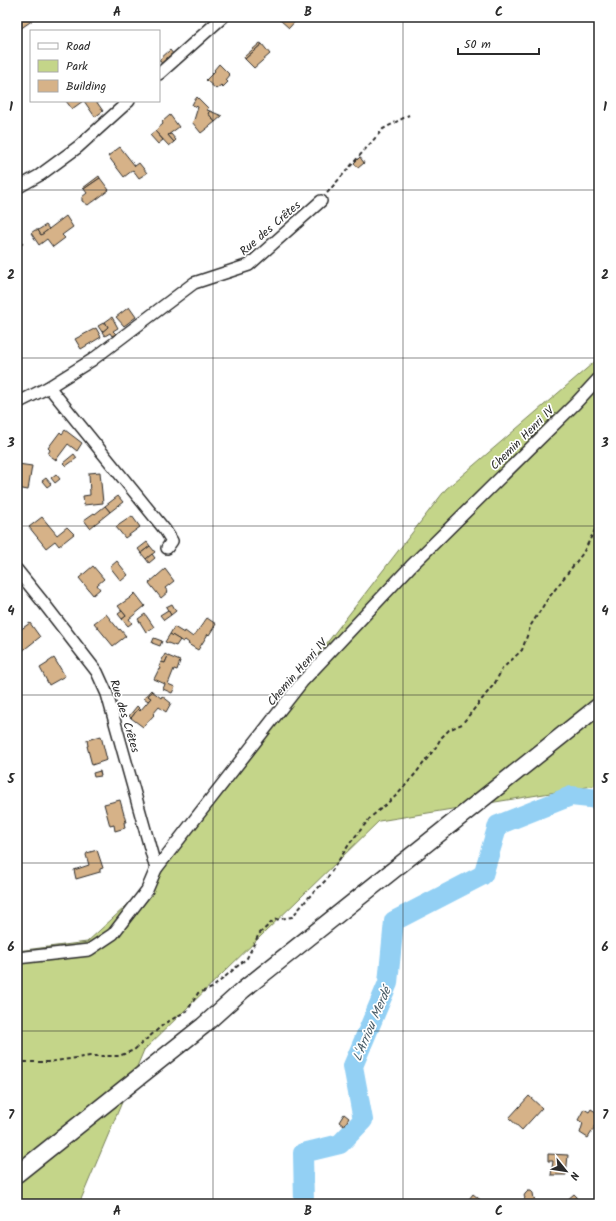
<svg xmlns="http://www.w3.org/2000/svg" width="616" height="1221" viewBox="0 0 616 1221" font-family="Kalam,sans-serif">
<style>
.green{fill:#c4d589;stroke:#78805a}
.lines{fill:none;stroke-linecap:round;stroke-linejoin:round}
.river{stroke:#93d0f4;stroke-width:20}
.building{fill:#d6b288;stroke:#2b2b2b}
.minor-casing{stroke:#2b2b2b;stroke-width:14}
.secondary-casing{stroke:#2b2b2b;stroke-width:19}
.path{stroke:#2b2b2b;stroke-width:2;stroke-dasharray:4 3;stroke-linecap:butt}
.minor{stroke:#fff;stroke-width:11}
.secondary{stroke:#fff;stroke-width:16}
.grid{fill:none;stroke:#2b2b2b;stroke-width:1;stroke-opacity:0.55}
.labels{text-anchor:middle;stroke-width:3.5;stroke-linejoin:round;paint-order:stroke}
.street-label{font-size:12px;fill:#2b2b2b;stroke:#fff}
.water-label{font-size:13px;font-style:italic;fill:#4a5d67;stroke:#fff}
.neatline{fill:none;stroke:#2b2b2b;stroke-width:1.5}
.grid-label{font-size:13px;text-anchor:middle;font-weight:bold;fill:#2b2b2b}
</style>
<rect width="100%" height="100%" fill="#fff"/>
<filter id="ink" filterUnits="userSpaceOnUse"><feTurbulence type="fractalNoise" baseFrequency=".025" numOctaves="2"/><feDisplacementMap in="SourceGraphic" scale="8" xChannelSelector="R" yChannelSelector="G"/><feConvolveMatrix kernelMatrix="1 2 1 2 8 2 1 2 1" color-interpolation-filters="sRGB"/></filter>
<g filter="url(#ink)">
<polygon class="green" points="599,358 599,785 379,821 144,1050 79,1204 17,1204 17,951 87,942 138,895 162,856 446,489"/>
<g class="lines">
<polyline class="river" points="304,1204 303,1153 340,1144 363,1120 353,1066 388,983 394,921 483,875 498,825 571,796 599,799"/>
</g>
<g class="building">
<polygon points="17,17 31,17 33,20 20,29 17,23"/>
<polygon points="280,17 299,17 289,28 280,20"/>
<polygon points="260,43 262,44 245,59 244,57"/>
<polygon points="262,44 270,54 254,68 245,59"/>
<polygon points="170,50 174,55 163,65 159,60"/>
<polygon points="219,64 230,75 226,80 228,82 223,87 221,85 216,89 206,80 215,71 214,70"/>
<polygon points="197,97 208,108 207,110 210,111 208,113 215,122 201,133 192,122 194,120 198,107 192,105 194,101"/>
<polygon points="66,101 83,101 72,109"/>
<polygon points="84,101 96,101 103,111 95,117"/>
<polygon points="210,111 222,116 215,122 208,113"/>
<polygon points="170,115 179,127 168,135 174,142 169,146 155,131 163,124 162,122"/>
<polygon points="155,131 163,140 158,144 150,135"/>
<polygon points="171,134 176,140 174,142 168,135"/>
<polygon points="120,147 135,166 139,163 147,173 139,178 133,170 124,177 108,156"/>
<polygon points="360,157 364,163 358,168 354,163"/>
<polygon points="99,176 100,178 84,189 83,188"/>
<polygon points="100,178 109,190 93,202 93,201 88,205 82,201 82,197 87,193 84,189"/>
<polygon points="66,216 73,227 62,235 65,238 53,247 47,239 39,245 31,233 35,230 38,230 41,235"/>
<polygon points="46,225 49,229 41,235 38,230"/>
<polygon points="17,236 23,244 17,247"/>
<polygon points="129,307 136,317 124,326 116,317"/>
<polygon points="112,317 118,328 113,331 116,334 112,336 110,333 105,336 102,332 108,327 105,322"/>
<polygon points="105,322 108,327 102,332 98,326"/>
<polygon points="96,328 101,337 81,349 75,339"/>
<polygon points="65,430 82,443 77,451 68,444 56,460 48,454 50,450 48,448 60,432 62,434"/>
<polygon points="74,454 77,458 66,466 63,463"/>
<polygon points="18,464 32,466 28,490 17,488"/>
<polygon points="100,472 103,503 84,505 83,496 90,495 89,473"/>
<polygon points="56,474 60,479 55,483 51,478"/>
<polygon points="46,478 51,484 47,487 42,481"/>
<polygon points="118,496 123,502 110,512 105,506"/>
<polygon points="105,506 110,512 90,528 84,520 94,513 95,514"/>
<polygon points="132,516 140,527 125,538 116,527"/>
<polygon points="42,517 57,535 67,527 74,534 59,546 55,541 46,548 29,527"/>
<polygon points="147,542 150,546 141,553 138,549"/>
<polygon points="150,546 155,552 146,559 141,553"/>
<polygon points="152,554 155,558 149,563 146,559"/>
<polygon points="117,561 128,575 121,581 110,567"/>
<polygon points="93,566 104,579 97,585 100,589 93,595 79,578"/>
<polygon points="165,569 174,581 165,588 168,592 161,598 149,583"/>
<polygon points="135,593 145,606 129,619 132,623 128,626 122,619 126,616 118,606 130,598"/>
<polygon points="172,604 176,611 171,615 166,607"/>
<polygon points="168,610 171,615 164,620 160,615"/>
<polygon points="122,611 126,616 122,619 118,614"/>
<polygon points="106,614 119,630 120,629 126,636 113,646 94,623"/>
<polygon points="145,614 154,627 146,632 138,619"/>
<polygon points="207,618 216,624 209,635 208,634 198,650 188,644 189,643 185,640 183,642 170,634 174,627 184,633 185,631 193,637"/>
<polygon points="30,623 40,637 21,652 17,647 17,632"/>
<polygon points="170,634 180,640 176,646 165,642"/>
<polygon points="154,638 162,641 160,646 152,643"/>
<polygon points="165,654 168,656 165,663 161,662"/>
<polygon points="168,656 180,661 177,670 174,669 168,684 175,687 172,693 163,689 165,684 154,679 159,669 160,670 161,668 159,667 161,662 165,663"/>
<polygon points="54,658 65,676 49,685 40,668 48,663 48,662"/>
<polygon points="151,690 152,691 148,696 151,698 148,701 144,698"/>
<polygon points="152,691 161,698 162,696 171,703 166,712 159,707 153,714 154,715 143,727 131,718 138,709 140,711 151,698 148,696"/>
<polygon points="137,706 141,710 140,711 138,709 131,718 129,716"/>
<polygon points="101,736 107,760 92,765 87,746 88,746 87,740"/>
<polygon points="100,771 101,776 94,777 93,773"/>
<polygon points="120,800 126,822 124,822 125,828 115,831 114,825 110,826 104,804"/>
<polygon points="97,850 103,868 100,869 100,872 76,879 74,870 89,865 86,855 87,853"/>
<polygon points="529,1096 542,1108 522,1130 509,1118"/>
<polygon points="584,1109 589,1112 591,1109 599,1114 599,1120 588,1138 580,1133 583,1123 578,1120"/>
<polygon points="344,1114 349,1118 344,1126 339,1122"/>
<polygon points="548,1154 568,1155 566,1175 551,1175 553,1161 548,1161"/>
<polygon points="528,1191 531,1191 533,1193 534,1199 539,1204 520,1204 525,1198 524,1196 525,1194"/>
<polygon points="473,1194 483,1202 482,1204 465,1204"/>
<polygon points="574,1194 577,1197 570,1203 567,1200"/>
</g>
<g class="lines">
<defs>
<g id="minor">
<polyline points="159,74 223,17"/>
<polyline points="17,188 40,175 78,147 129,101"/>
<polyline points="49,387 165,530 172,541 167,548"/>
<polyline points="17,403 49,387 92,360 194,283 249,265 321,201"/>
<polyline points="17,570 42,601 97,672 107,694 156,869"/>
<polyline points="17,958 89,950 113,934 147,890 156,869 302,682 411,566 575,404 599,378"/>
</g>
<polyline id="secondary" points="17,1174 203,1026 243,990 599,706"/>
</defs>
<use href="#minor" class="minor-casing"/>
<use href="#secondary" class="secondary-casing"/>
<g class="path">
<polyline points="327,193 383,129 409,115"/>
<polyline points="17,1062 48,1062 90,1056 119,1056 134,1050 164,1024 188,1010 198,993 212,988 247,958 259,934 274,920 292,917 309,897 326,880 350,843 371,817 398,794 416,773 436,747 441,738 449,730 462,724 495,683 502,669 522,650 531,625 547,600 583,553 599,522"/>
</g>
<use href="#minor" class="minor"/>
<use href="#secondary" class="secondary"/>
</g>
</g>
<path class="grid" d="M213 17V1204M403 17V1204M17 190H599M17 358H599M17 526H599M17 695H599M17 863H599M17 1031H599"/>
<g class="labels">
<g class="street-label">
<text transform="translate(270 228) rotate(-41)" y="4">Rue des Crêtes</text>
<text transform="translate(522 438) rotate(-45)" y="4">Chemin Henri IV</text>
<text transform="translate(297 672) rotate(-49)" y="4">Chemin Henri IV</text>
<text transform="translate(125 716) rotate(73)" y="4">Rue des Crêtes</text>
</g>
<g class="water-label">
<text transform="translate(371 1024) rotate(-67)" y="5">L'Arriou Merdé</text>
</g>
</g>
<rect width="616" height="1221" fill="none" stroke="#fff" stroke-width="44"/>
<rect x="30" y="30" width="130" height="72" fill="#ffffff" stroke="#aaaaaa"/>
<rect x="38" y="43" width="20" height="6" fill="#ffffff" stroke="#aaaaaa"/>
<text x="66" y="50" font-size="12" fill="#2b2b2b">Road</text>
<rect x="38" y="60" width="20" height="12" fill="#c4d589" stroke="#aaaaaa"/>
<text x="66" y="70" font-size="12" fill="#2b2b2b">Park</text>
<rect x="38" y="80" width="20" height="12" fill="#d6b288" stroke="#aaaaaa"/>
<text x="66" y="90" font-size="12" fill="#2b2b2b">Building</text>
<g transform="translate(566 1171) rotate(120)" stroke="#ffffff" stroke-width="3" paint-order="stroke">
<path d="M0-3L7 15L0 10L-7 15Z" fill="#2b2b2b"/>
<text y="-6" font-size="11" font-weight="bold" text-anchor="middle" fill="#2b2b2b">N</text>
</g>
<path d="M458 48v6h81v-6" fill="none" stroke="#2b2b2b" stroke-width="2"/>
<text x="464" y="48" font-size="12" fill="#2b2b2b" stroke="#ffffff" stroke-width="3" paint-order="stroke">50 m</text>
<rect x="22" y="22" width="572" height="1177" class="neatline"/>
<g class="grid-label">
<text x="117" y="16">A</text>
<text x="308" y="16">B</text>
<text x="499" y="16">C</text>
<text x="11" y="111">1</text>
<text x="605" y="111">1</text>
<text x="11" y="279">2</text>
<text x="605" y="279">2</text>
<text x="11" y="447">3</text>
<text x="605" y="447">3</text>
<text x="11" y="615">4</text>
<text x="605" y="615">4</text>
<text x="11" y="783">5</text>
<text x="605" y="783">5</text>
<text x="11" y="951">6</text>
<text x="605" y="951">6</text>
<text x="11" y="1119">7</text>
<text x="605" y="1119">7</text>
<text x="117" y="1215">A</text>
<text x="308" y="1215">B</text>
<text x="499" y="1215">C</text>
</g>
</svg>
